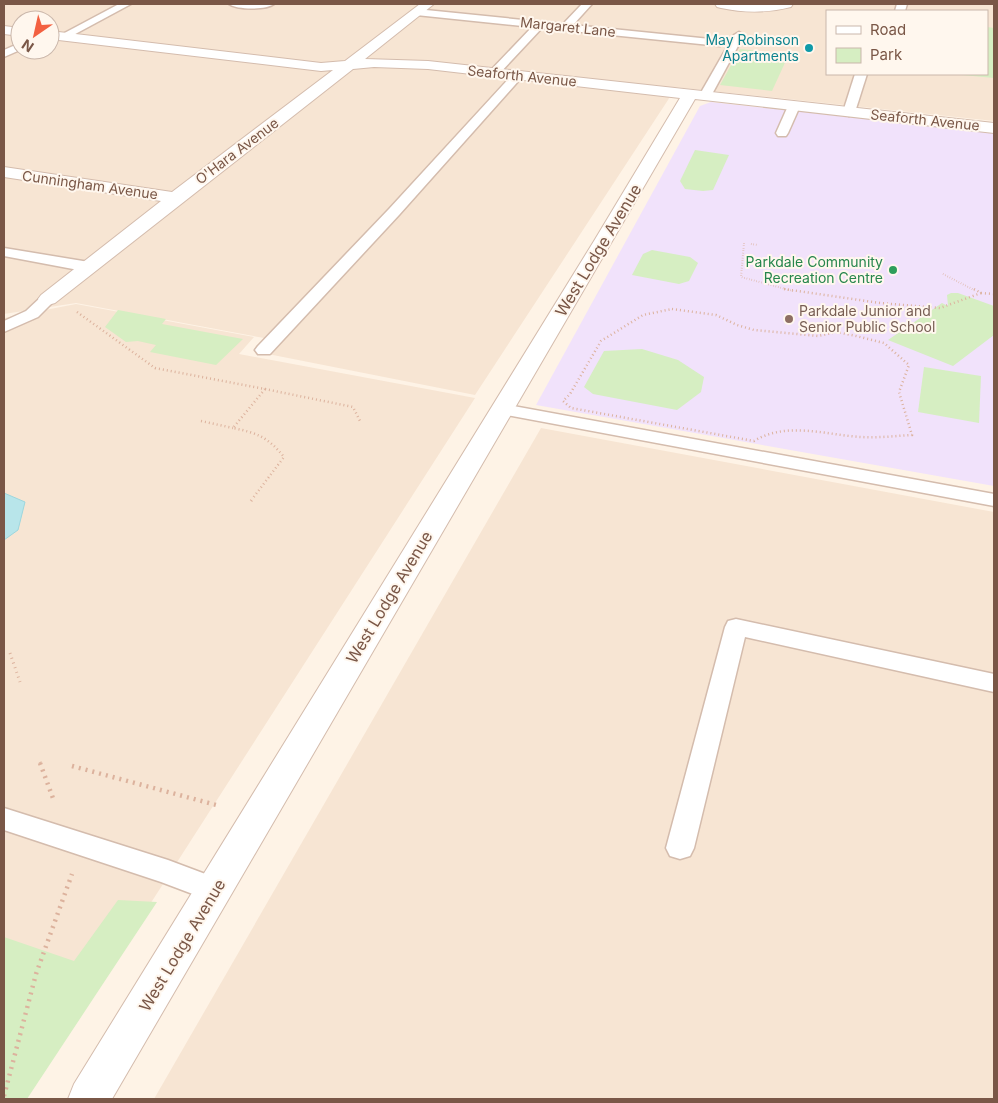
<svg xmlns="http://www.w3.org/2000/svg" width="998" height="1103" viewBox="0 0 998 1103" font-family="Inter,sans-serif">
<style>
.residential{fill:#f7e5d3;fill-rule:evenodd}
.education{fill:#f1e2fb}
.green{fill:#d6eec2}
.water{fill:#b8e5ea;stroke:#9dd6dd}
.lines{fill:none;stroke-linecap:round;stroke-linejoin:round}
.service-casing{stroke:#d4bcad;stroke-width:3}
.minor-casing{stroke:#d4bcad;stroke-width:2}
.path-far3{stroke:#dcb29d;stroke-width:2;stroke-dasharray:0.5 2;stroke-linecap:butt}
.path-far2{stroke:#dcb29d;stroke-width:2.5;stroke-dasharray:1 3;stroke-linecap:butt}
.path-far1{stroke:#dcb29d;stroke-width:3;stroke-dasharray:1 4;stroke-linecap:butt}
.path{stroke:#dcb29d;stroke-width:4.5;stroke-dasharray:2 5;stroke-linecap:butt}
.service{fill:#fff;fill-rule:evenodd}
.minor{fill:#fff;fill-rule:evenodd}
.culture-dot{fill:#0f9aa8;stroke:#fff7ee;stroke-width:2}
.leisure-dot{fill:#2e9e5b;stroke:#fff7ee;stroke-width:2}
.education-dot{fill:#8d6e63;stroke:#fff7ee;stroke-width:2}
.labels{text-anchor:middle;stroke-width:4;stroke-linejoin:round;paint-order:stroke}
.far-street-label{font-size:14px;fill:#7a5747;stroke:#fff7ee}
.far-culture-label{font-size:14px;fill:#0d838f;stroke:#fff7ee;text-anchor:end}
.far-leisure-label{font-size:14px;fill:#27864d;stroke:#fff7ee;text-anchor:end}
.far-education-label{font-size:14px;fill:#785e54;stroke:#fff7ee;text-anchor:start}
.street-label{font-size:16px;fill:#7a5747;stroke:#fff7ee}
</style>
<rect width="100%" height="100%" fill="#fef3e6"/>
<g class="residential">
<path d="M4 4H896L894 11H827V74H987V11H907L908 4H994V121L674 87 668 100 475 395 253 351 264 338 76 303 4 314ZM20 20H50V50H20Z"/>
<polygon points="76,304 254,337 239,354 475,398 25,1099 4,1099 4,318"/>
<polygon points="541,428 994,512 994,1099 154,1099"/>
</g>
<polygon class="education" points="711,102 994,133 994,486 536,405 700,106"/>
<g class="green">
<polygon points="987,27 994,28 994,78 951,74 987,74"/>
<polygon points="740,49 789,54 772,91 720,85"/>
<polygon points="695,150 729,155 713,190 703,191 685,189 680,181"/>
<polygon points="652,250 690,257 698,263 689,281 679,284 632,275 643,254"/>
<polygon points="951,293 958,293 994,306 994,335 953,366 888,340 942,303 948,306 947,295"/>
<polygon points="118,310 166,319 162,324 243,339 216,365 150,352 156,345 138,341 126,342 105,327"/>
<polygon points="642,349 678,360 704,377 701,392 677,410 593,394 584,387 604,351"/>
<polygon points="924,367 981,376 979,423 918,412"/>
<polygon points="118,900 157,902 27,1099 4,1099 4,937 74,961"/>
</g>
<polygon class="water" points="4,493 25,502 18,530 4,540"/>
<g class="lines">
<defs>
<g id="service">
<polygon points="119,4 131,4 66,39 58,39 57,37"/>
<path d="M229 4H274C266 10 237 10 229 4Z"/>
<polygon points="582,4 592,4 573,25 720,40 725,43 720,46 542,28 498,75 490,75 488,73 490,71 532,27 416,15 411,12 416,9 563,24"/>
<polygon points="897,4 907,4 905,11 895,11"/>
<polygon points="739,32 744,35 711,96 709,98 701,98 699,96 734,35"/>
<polygon points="20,43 20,50 4,57 4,50"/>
<polygon points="518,72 524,75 522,77 399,215 270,354 258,354 255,350 258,346 389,209 514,73"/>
<polygon points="855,74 867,74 855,112 849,116 843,112"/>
<polygon points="794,102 800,106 788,133 786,136 778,136 776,133 788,106"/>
<polygon points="4,248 89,262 94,264 97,267 94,270 89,272 4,256"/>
<polygon points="48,294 54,296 56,299 38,317 4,332 4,321 26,311 42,296"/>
<polygon points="502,404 994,494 994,506 496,413 493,409 496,405"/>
<polygon points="736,619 994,674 994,692 745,637 694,848 690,856 680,859 670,856 666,848 725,627 728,621"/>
<polygon points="4,808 168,860 224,881 228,890 224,899 214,902 161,882 4,830"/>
</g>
<g id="minor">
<polygon points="420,4 434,4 365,59 428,61 994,123 994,133 695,99 112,1099 68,1099 74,1084 594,241 680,98 428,69 374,67 353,69 55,303 48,305 41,303 38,299 41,295 161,201 4,177 4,167 172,192 333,70 321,71 50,39 50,31 321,63 345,61"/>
<path d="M715 4H793L791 7C767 13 745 13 721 8L717 7Z"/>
<polygon points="4,26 20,28 20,36 4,34"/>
</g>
</defs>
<use href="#service" class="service-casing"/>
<use href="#minor" class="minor-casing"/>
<g class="path-far3">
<polyline points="744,243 741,277 793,291"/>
<polyline points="751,244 758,245"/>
<polyline points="943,274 976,291"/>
</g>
<g class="path-far2">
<polyline points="784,289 880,303 940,308 981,293"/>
<polyline points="974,289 981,293 994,294"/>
<path d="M672 309 716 315 737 325 754 330 818 336 837 332 856 336 884 343 909 365 899 392 912 435C895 436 878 438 861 437 826 435 787 421 754 441L571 408 563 401 570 394 601 341 643 315Z"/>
<path d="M77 312 155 368 265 389 233 428C257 433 268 437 284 457L253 498"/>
<polyline points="265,389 353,407 361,423"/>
<polyline points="201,421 233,428"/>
</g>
<g class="path-far1">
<polyline points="251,501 254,497"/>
<polyline points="10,653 20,682"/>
<polyline points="40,762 41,764"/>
</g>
<g class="path">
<polyline points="40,763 54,801"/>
<polyline points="72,766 220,806"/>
<polyline points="4,1096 36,974 72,874"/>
</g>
<use href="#service" class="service"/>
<use href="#minor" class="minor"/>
</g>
<circle class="culture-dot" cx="809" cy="48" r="5"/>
<circle class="leisure-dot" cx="893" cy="270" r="5"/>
<circle class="education-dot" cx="789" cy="319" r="5"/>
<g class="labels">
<g class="far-street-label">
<text transform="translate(568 27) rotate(6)" y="5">Margaret Lane</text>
<text transform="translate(522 76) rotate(6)" y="5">Seaforth Avenue</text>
<text transform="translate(925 120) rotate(6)" y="5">Seaforth Avenue</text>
<text transform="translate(237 151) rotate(-37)" y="5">O'Hara Avenue</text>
<text transform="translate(90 185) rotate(8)" y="5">Cunningham Avenue</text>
</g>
<g class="far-culture-label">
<text x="799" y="45">May Robinson<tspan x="799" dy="16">Apartments</tspan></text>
</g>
<g class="far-leisure-label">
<text x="883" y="267">Parkdale Community<tspan x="883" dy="16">Recreation Centre</tspan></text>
</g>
<g class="far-education-label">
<text x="799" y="316">Parkdale Junior and<tspan x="799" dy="16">Senior Public School</tspan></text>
</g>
<g class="street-label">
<text transform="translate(598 250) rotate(-59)" y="6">West Lodge Avenue</text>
<text transform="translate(389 597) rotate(-59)" y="6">West Lodge Avenue</text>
<text transform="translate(182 945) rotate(-59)" y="6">West Lodge Avenue</text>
</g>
</g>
<rect width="998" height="1103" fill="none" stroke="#7a5747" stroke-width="10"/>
<rect x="826" y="10" width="162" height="65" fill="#fff7ee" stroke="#cab7ab"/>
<rect x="836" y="26" width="25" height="8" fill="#ffffff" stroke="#cab7ab"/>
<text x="870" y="35" font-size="15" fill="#7a5747">Road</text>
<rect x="836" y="48" width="25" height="15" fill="#d6eec2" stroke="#cab7ab"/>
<text x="870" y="60" font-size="15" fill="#7a5747">Park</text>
<g transform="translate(35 35) rotate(214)"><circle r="24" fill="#fff7ee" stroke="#cab7ab"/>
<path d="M0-4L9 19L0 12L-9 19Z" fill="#f36040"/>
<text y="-8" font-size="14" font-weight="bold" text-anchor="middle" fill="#7a5747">N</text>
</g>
</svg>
